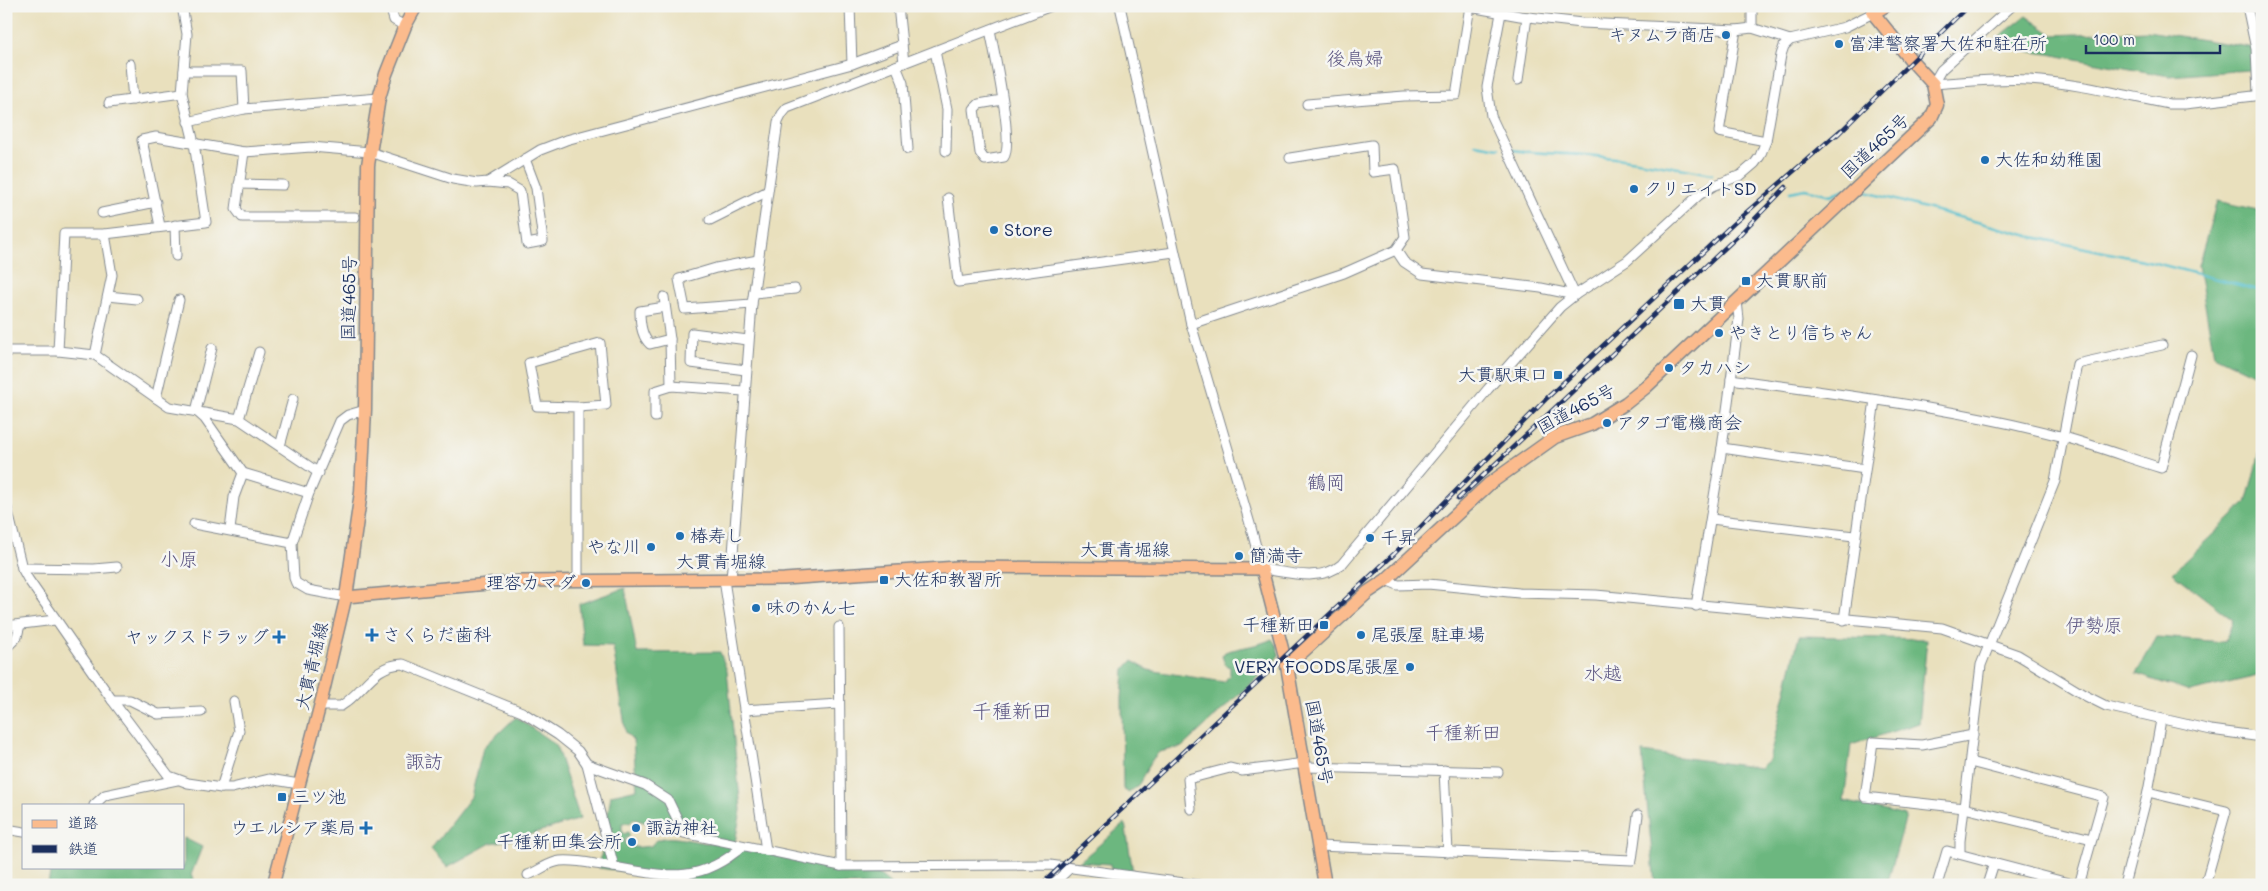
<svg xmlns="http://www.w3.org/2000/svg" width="2268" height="891" viewBox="0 0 2268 891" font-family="Mali,'Klee One',sans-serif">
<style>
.forest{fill:#6cb77f;stroke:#44736e;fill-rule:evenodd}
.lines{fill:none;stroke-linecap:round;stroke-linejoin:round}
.stream{stroke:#51bdcb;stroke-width:2.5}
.minor-casing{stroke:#82888e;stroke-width:11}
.major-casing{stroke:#82888e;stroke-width:14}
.highway-casing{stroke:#82888e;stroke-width:15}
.minor{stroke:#fff;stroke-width:9}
.major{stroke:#fbbb8d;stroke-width:11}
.highway{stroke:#fbbb8d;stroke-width:12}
.rail-casing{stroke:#1b2f5e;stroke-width:4.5}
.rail{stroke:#f6f6f2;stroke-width:2.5;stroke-dasharray:8;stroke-linecap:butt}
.poi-dot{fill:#1f6fb2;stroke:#f6f6f2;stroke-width:2}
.labels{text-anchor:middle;stroke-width:5;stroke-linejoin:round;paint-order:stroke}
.poi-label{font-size:18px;fill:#1b2f5e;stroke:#f6f6f2;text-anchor:start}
.street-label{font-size:18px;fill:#1b2f5e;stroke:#f6f6f2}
.neighbourhood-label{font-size:19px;fill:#5c5682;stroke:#f6f6f2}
.quarter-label{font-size:20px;fill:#5c5682;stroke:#f6f6f2}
</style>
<rect width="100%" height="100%" fill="#f6f6f2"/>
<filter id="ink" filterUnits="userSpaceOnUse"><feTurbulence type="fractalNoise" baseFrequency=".02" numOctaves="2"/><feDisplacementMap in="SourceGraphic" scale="10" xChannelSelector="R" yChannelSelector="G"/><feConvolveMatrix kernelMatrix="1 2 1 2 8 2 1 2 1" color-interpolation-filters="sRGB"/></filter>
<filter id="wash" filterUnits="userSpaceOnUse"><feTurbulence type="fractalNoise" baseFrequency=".0096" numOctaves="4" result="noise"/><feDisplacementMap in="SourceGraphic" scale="20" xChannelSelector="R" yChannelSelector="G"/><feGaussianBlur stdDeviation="1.12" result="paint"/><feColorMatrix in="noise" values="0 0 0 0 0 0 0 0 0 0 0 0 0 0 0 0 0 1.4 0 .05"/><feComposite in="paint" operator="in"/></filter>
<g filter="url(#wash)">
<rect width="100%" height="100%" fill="#e9e0bd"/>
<g class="forest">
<polygon points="2026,16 2053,35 2147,31 2262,49 2262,69 2169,76 2048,54 1987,46"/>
<polygon points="2217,201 2262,211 2262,378 2214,355 2198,266"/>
<polygon points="2262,445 2262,675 2190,692 2136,674 2157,637 2225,642 2233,620 2172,573 2246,503"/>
<path d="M625 588 637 653 720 652 727 671 741 810 734 848 875 871 892 885H658L655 875 599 868 611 795 637 789 633 740 626 733 613 646 583 645 579 604ZM674 818 688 832 708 834 715 838 714 843C697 845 662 828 651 846 641 847 634 849 625 844V839L630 836 628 832 624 834 622 832V823H630L634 819 654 825 664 824 670 826 674 824Z"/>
<polygon points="1799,636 1927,639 1919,723 1851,745 1844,801 1906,816 1887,885 1655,885 1642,752 1760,768 1769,760"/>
<path d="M1272 639 1277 646 1279 655 1272 664 1182 747 1159 752 1152 760 1139 784 1129 793 1123 789 1122 698 1124 670 1132 661 1148 670 1224 682 1230 675V667L1225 664 1222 656 1225 652C1241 647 1258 646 1272 639Z"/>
<polygon points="516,717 556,745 580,819 515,839 491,843 447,867 431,849 471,797 483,748"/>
<polygon points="1125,823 1135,885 1113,885 1110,864 1079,862"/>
<polygon points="184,838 202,847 191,875 196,885 48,885 51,867 184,867"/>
</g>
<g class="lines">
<g class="stream">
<polyline points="1475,144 1499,148"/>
<path d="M1513 150C1531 153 1548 153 1567 154 1615 156 1664 165 1712 174"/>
<polyline points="1790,192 1805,189 1831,195 1845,189"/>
<polyline points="1866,192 2033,237 2152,262 2262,291"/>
<polyline points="1118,882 1118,885"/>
</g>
</g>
</g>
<g filter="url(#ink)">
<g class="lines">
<defs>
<g id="minor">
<polyline points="390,6 394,20 405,26"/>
<polyline points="850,6 852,64"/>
<polyline points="898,6 904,63"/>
<path d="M1120 6 1191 324 1250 524 1262 569C1287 572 1321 583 1342 564L1488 389 1560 307 1575 295 1627 261 1699 195 1713 186 1741 175 1755 163 1760 156 1766 141 1781 55 1784 46 1790 40 1845 27 1873 13"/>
<polyline points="2247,6 2256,49 2258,95"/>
<polyline points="1470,7 1520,16 1582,23 1736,30 1752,28 1790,40"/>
<polyline points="1502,8 1487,87 1491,116 1575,295"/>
<polyline points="1752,28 1752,6"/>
<path d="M990 30C994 50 1014 144 1004 157L985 160 980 153 974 109 979 104 1002 100"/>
<polyline points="1736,30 1719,132 1766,141"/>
<polyline points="935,51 947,109 946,151"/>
<polyline points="130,64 133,100"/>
<polyline points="896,66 903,83 908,149"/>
<polyline points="184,71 242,71 244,109"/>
<polyline points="1518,80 1527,17"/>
<path d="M1933 84C1965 82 1997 78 2029 80 2076 83 2123 95 2169 104H2185L2262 95"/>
<polyline points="1933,84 1941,70 2012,6"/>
<polyline points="109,103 182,93"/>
<polyline points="1307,104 1404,96 1456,95 1470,6"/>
<polyline points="188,122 244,109 379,98"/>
<polyline points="244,152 236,209 242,217 355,217"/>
<polyline points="488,182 508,184 520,191 527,244 543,241 536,188 525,159"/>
<polyline points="239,184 283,185"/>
<polyline points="948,198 958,282 1174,252"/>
<polyline points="102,213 156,202"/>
<polyline points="710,220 766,192"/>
<polyline points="175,225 176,256"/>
<polyline points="160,226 142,140 156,137 244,152 311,147 370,152 453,179 477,183 488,182 540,150 566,140 852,64 902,45"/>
<polyline points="1396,250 1404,262 1422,274 1541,288 1575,295"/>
<polyline points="754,293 795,289"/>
<polyline points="108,296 137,299"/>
<polyline points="664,297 670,339 671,386"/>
<polyline points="752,304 685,309 679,279 716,268 758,260"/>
<path d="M665 307 640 311C640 322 642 337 650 344L670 339"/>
<polyline points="1191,324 1344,273 1396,250 1405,237 1395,169 1373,172 1372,145 1290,158"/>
<polyline points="212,348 196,411 205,419 243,473 234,497 230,530"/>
<polyline points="6,351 58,351 95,355 169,407 239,419 319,473"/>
<polyline points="58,351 64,234 105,234 206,222 194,143 182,93 187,34 182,6"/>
<polyline points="95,355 112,275 105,234"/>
<polyline points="746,370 691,363 692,333 748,340"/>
<path d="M1731 379C1842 395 1955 408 2064 437 2096 446 2129 458 2161 468L2191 355"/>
<polyline points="156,398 179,300"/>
<polyline points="655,417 655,391 671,386 744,391"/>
<polyline points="239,419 259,352"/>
<polyline points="280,446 293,399"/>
<polyline points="1722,448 1865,469"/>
<polyline points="243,473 309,493"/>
<polyline points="6,504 22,568 28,579 112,700 169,776 188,783 221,788 232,788 269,779 299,784"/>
<polyline points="1711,519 1854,536"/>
<polyline points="194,524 292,543"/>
<polyline points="22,568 94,569 117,567"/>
<polyline points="578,579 578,407 606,405 600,343 529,363 537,406 578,407"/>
<polyline points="724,580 766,850"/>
<polyline points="731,580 752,304 778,122 782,114 787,108 1051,6"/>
<polyline points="1386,580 1398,585 1428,584 1519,593 1596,595 1942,628 2018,655 2084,695 2106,706 2211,730 2262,737"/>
<polyline points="346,597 308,590 296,583 294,578 292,543 309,493 340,421 348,415 365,410"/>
<polyline points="1696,606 1722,448 1739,319 1737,301"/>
<polyline points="1844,620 1875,400"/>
<polyline points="6,626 55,620"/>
<polyline points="839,627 841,866"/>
<polyline points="6,648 17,637 20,625"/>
<polyline points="112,700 130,700 158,714 201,712"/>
<path d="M320 706H341C365 691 372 665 403 664L522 712 558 735 578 751 587 764 645 785 668 800 684 833 841 866 1050 865 1199 885"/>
<polyline points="744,710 839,704"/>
<polyline points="1973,735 1922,745 1873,742 1865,797 1964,808 2092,839"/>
<polyline points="1970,762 2104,797 2079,885"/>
<polyline points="587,764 614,867"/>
<polyline points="1306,767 1498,772"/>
<polyline points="1444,770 1448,852"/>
<polyline points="221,788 239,731 234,701"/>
<polyline points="2148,792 2226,811 2205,885"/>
<polyline points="94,805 105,795 177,780"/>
<polyline points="1191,809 1188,779 1230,768 1242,771 1305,763"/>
<polyline points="6,829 24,832"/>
<polyline points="1319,846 1632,860 1638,815"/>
<polyline points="1960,854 1960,841 1981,665 2055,481 2077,364 2162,345"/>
<path d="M528 875C539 871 549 862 560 861 572 860 584 862 595 864 655 872 692 891 743 846"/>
<polyline points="1052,885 1070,868"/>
<polyline points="1937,885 1947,851 2076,885"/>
<polyline points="1987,885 1994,863"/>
<polyline points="2124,885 2148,792 2161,720"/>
</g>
<polyline id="major" points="273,885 323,694 346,597 522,581 784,579 957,567 1262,569 1287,666"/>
<g id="highway">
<polyline points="346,597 361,492 365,410 368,165 379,98 386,74 405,26 416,6"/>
<polyline points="1325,885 1287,666 1368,592 1386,580 1489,484 1555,437 1592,424 1626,403 1646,387 1931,118 1937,105 1933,84 1911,60 1873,13 1885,6"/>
</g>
</defs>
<use href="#minor" class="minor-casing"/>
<use href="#major" class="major-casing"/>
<use href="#highway" class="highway-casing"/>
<use href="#minor" class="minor"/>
<use href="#major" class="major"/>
<use href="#highway" class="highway"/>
<defs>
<g id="rail">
<polyline points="1837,135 1968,6"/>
<polyline points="1458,499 1742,232 1786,187"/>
<polyline points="1041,885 1394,554 1547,398 1733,224 1841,130"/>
</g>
</defs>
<use href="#rail" class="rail-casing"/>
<use href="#rail" class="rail"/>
</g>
</g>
<g class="poi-dot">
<circle cx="1726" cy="35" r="5"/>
<circle cx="1839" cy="44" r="5"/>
<circle cx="1985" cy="160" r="5"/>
<circle cx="1634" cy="189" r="5"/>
<circle cx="994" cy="230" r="5"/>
<rect x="1741" y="276" width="10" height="10" rx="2.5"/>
<rect x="1673" y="298" width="12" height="12" rx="2.5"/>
<circle cx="1719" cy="333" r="5"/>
<circle cx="1669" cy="368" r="5"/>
<rect x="1553" y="370" width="10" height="10" rx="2.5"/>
<circle cx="1607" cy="423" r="5"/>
<circle cx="680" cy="536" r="5"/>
<circle cx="1370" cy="538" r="5"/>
<circle cx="651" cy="547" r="5"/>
<circle cx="1239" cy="556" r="5"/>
<rect x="879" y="575" width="10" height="10" rx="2.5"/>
<circle cx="586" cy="583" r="5"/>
<circle cx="756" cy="608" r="5"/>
<rect x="1319" y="620" width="10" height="10" rx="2.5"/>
<path d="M369.5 627.5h5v5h5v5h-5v5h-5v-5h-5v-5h5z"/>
<circle cx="1361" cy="635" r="5"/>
<path d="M276.5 629.5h5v5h5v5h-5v5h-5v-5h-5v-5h5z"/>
<circle cx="1410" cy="667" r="5"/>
<rect x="277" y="792" width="10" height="10" rx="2.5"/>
<path d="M363.5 820.5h5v5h5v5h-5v5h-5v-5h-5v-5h5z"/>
<circle cx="636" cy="828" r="5"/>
<circle cx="632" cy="842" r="5"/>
</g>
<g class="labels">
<g class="poi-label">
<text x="1716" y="41" text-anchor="end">キヌムラ商店</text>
<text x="1849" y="50">富津警察署大佐和駐在所</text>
<text x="1995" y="166">大佐和幼稚園</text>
<text x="1644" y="195">クリエイトSD</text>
<text x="1004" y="236">Store</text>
<text x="1756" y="287">大貫駅前</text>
<text x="1690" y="310">大貫</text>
<text x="1729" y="339">やきとり信ちゃん</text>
<text x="1679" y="374">タカハシ</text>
<text x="1548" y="381" text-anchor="end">大貫駅東口</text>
<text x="1617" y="429">アタゴ電機商会</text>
<text x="690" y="542">椿寿し</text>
<text x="1380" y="544">千昇</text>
<text x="641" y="553" text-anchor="end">やな川</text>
<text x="1249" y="562">簡満寺</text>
<text x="894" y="586">大佐和教習所</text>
<text x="576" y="589" text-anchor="end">理容カマダ</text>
<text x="766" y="614">味のかん七</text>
<text x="1314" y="631" text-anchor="end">千種新田</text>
<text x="383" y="641">さくらだ歯科</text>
<text x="1371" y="641">尾張屋 駐車場</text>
<text x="269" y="643" text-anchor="end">ヤックスドラッグ</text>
<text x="1400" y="673" text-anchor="end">VERY FOODS尾張屋</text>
<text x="292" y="803">三ツ池</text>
<text x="356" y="834" text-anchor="end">ウエルシア薬局</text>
<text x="646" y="834">諏訪神社</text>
<text x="622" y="848" text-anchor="end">千種新田集会所</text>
</g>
<g class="street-label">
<text transform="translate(1875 146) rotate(-43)" y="6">国道465号</text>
<text transform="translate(349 298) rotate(-89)" y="6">国道465号</text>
<text transform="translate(1576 409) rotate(-28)" y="6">国道465号</text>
<text x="1125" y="556">大貫青堀線</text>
<text x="721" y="568">大貫青堀線</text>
<text transform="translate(312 666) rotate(-77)" y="6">大貫青堀線</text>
<text transform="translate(1319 742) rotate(80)" y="6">国道465号</text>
</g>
<g class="neighbourhood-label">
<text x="1355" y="65">後鳥婦</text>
<text x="1326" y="489">鶴岡</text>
<text x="179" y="566">小原</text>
<text x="2094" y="632">伊勢原</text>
<text x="1603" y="680">水越</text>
<text x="1463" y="739">千種新田</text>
<text x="424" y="768">諏訪</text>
</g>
<g class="quarter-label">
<text x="1012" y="718">千種新田</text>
</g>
</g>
<rect width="2268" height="891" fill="none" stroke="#f6f6f2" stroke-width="25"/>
<rect x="22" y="804" width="162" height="65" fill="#f6f6f2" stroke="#9ea6b7"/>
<rect x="32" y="820" width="25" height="8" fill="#fbbb8d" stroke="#9ea6b7"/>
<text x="68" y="828" font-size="15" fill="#1b2f5e">道路</text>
<rect x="32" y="845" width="25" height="8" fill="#1b2f5e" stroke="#9ea6b7"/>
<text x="68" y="854" font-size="15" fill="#1b2f5e">鉄道</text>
<path d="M2086 45v8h134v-8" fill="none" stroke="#1b2f5e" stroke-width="2.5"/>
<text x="2093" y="45" font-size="15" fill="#1b2f5e" stroke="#f6f6f2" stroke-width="4" paint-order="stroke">100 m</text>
</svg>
